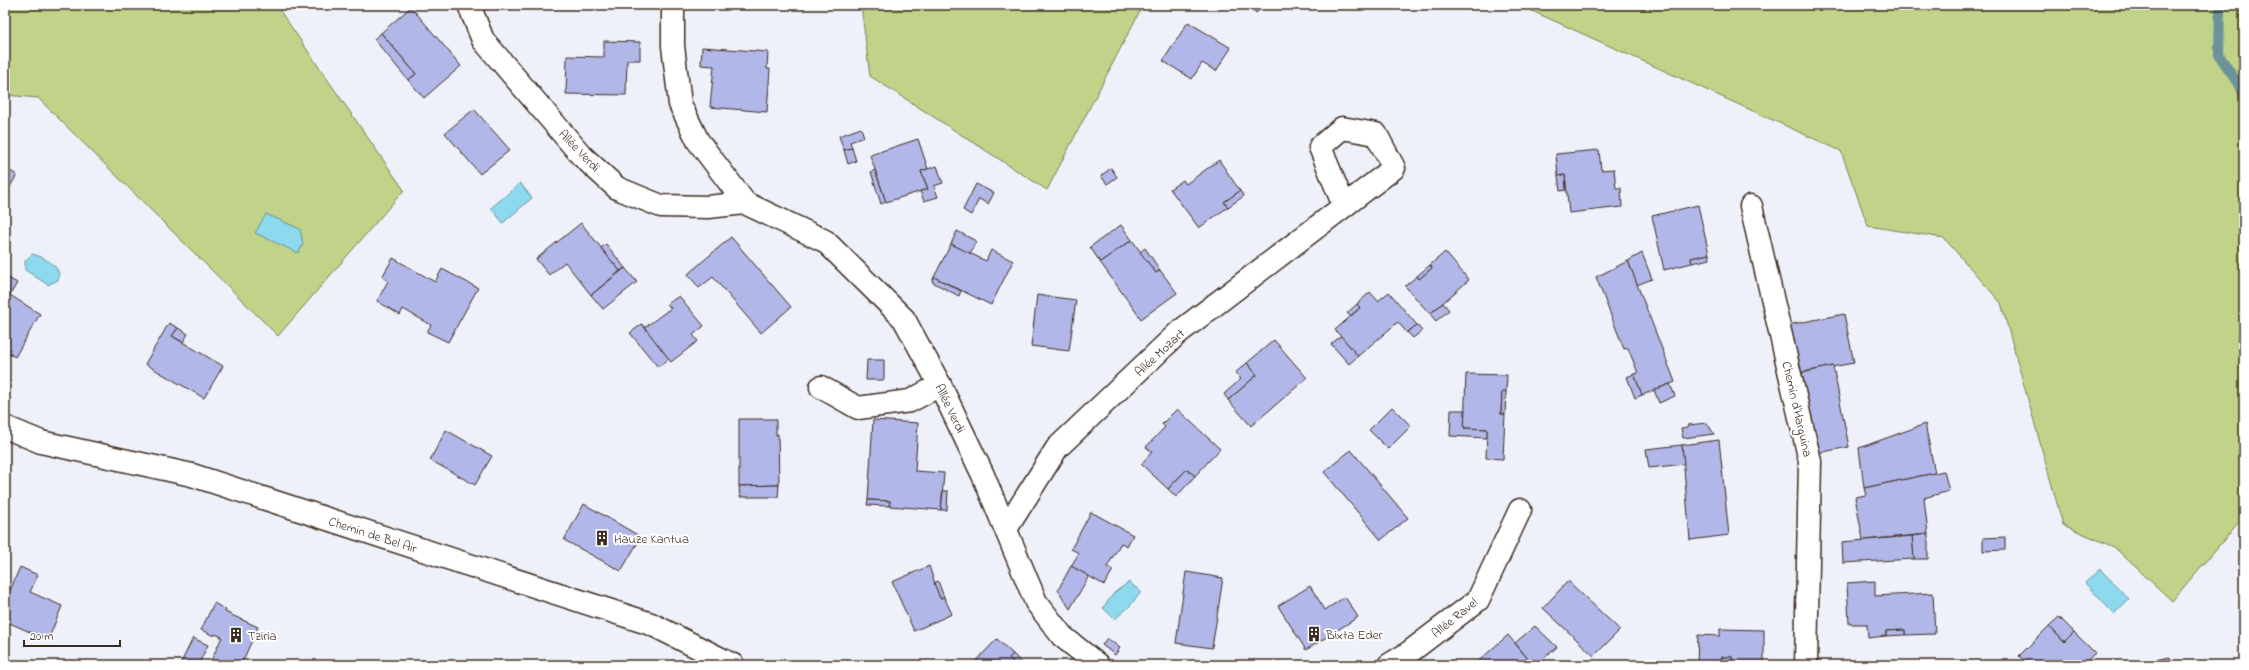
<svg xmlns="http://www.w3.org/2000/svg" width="2249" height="670" viewBox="0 0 2249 670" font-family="'Indie Flower',sans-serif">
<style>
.green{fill:#c0d388;stroke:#7e7e53}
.water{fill:#8dd9ee;stroke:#6c939b}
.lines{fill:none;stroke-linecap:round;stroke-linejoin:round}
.stream{stroke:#6c939b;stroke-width:10}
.building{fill:#b1b7e8;stroke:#3b2a1e}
.street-casing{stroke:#3b2a1e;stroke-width:25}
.street{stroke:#fff;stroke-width:22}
.labels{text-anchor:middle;stroke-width:4;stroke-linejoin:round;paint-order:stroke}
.street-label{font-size:13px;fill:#3b2a1e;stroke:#fff}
.poi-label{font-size:13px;fill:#3b2a1e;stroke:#fff;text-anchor:start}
</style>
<rect width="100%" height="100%" fill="#eff1fa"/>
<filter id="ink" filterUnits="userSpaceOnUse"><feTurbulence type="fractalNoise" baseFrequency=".025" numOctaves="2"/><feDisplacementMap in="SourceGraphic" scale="8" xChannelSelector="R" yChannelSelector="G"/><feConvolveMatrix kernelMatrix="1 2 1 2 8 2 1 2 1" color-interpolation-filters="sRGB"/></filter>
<g filter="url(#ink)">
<g class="green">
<polygon points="5,5 276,5 404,190 278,336 38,98 5,95"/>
<polygon points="861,5 1143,5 1047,190 870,76"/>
<polygon points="1519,5 2244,5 2244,527 2239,522 2172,601 2114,547 2063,525 2001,303 1944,238 1868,226 1841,151"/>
</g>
<g class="water">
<polygon points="520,183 532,198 503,223 491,208"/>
<polygon points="266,214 300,229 303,244 298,253 255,233"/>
<path d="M32 254C43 256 64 268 58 280L48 285 25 270V261Z"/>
<polygon points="2100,569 2129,599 2114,614 2085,583"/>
<polygon points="1129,582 1141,592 1130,606 1115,619 1103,608 1114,593"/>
</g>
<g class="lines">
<polyline class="stream" points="2220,5 2219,55 2244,93"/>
</g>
<g class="building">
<polygon points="1248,5 1265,5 1256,13"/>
<polygon points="411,7 461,66 424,98 408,80 416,74 381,33"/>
<polygon points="1188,22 1231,48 1216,71 1202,63 1192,79 1163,61"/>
<polygon points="381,33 416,74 408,80 374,39"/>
<polygon points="604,41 640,42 640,60 627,60 626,95 566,94 567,56 604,57"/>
<polygon points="702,47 768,52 767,69 770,69 767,112 710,107 714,66 701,65"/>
<polygon points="474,109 510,150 480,174 445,133"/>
<polygon points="861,128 864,137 850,142 852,148 844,150 839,136"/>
<polygon points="918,139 928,169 921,171 928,189 886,202 870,155"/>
<polygon points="852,148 856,161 848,164 844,150"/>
<polygon points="1599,150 1601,170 1614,169 1616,188 1621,188 1622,207 1569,213 1565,175 1558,176 1556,154"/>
<polygon points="1219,160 1240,191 1224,202 1228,207 1199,228 1170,189 1183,180 1186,184"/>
<polygon points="937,166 943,183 934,186 938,197 924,201 920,191 928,189 921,171"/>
<polygon points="5,168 17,175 5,195"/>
<polygon points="1111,168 1117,177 1107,184 1101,176"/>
<polygon points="875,170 886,202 881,204 871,172"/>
<polygon points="1565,175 1566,190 1560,191 1558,176"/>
<polygon points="976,184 994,193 988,204 979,199 971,215 963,210"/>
<polygon points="1240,191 1244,196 1228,207 1224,202"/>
<polygon points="1698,205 1709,254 1691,258 1692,263 1664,270 1652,216"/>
<polygon points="581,223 620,271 591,295 565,262 549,275 536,259"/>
<polygon points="1121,225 1132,240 1100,262 1090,247"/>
<polygon points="957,231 976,241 970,254 951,244"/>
<polygon points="731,237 791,307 761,333 713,277 699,288 688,274"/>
<polygon points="1132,240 1156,273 1160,270 1177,293 1141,319 1100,262"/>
<polygon points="606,244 625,268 620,271 601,248"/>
<polygon points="951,244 986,261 991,250 1013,261 991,305 934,277"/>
<polygon points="1145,248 1160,270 1156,273 1140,252"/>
<polygon points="1445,252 1469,280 1430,314 1405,286 1417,276 1419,279 1432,268 1430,265"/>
<polygon points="1642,253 1652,279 1637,285 1628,261"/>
<polygon points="1709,254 1710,259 1692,263 1691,258"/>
<polygon points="393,258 435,282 442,269 478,288 448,342 427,332 431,325 403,309 400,315 377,301 388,281 382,277"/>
<polygon points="1628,261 1675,382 1642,395 1634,374 1638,373 1628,348 1624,349 1596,277"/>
<polygon points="1430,265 1432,268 1419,279 1417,276"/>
<polygon points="625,268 637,282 603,309 591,295"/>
<polygon points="5,276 17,283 10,295 40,314 15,357 5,352"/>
<polygon points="934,277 961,291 959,296 932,282"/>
<polygon points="1370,292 1378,301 1389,292 1417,325 1407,333 1398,322 1358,356 1335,330 1360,308 1357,304"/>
<polygon points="1037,295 1076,300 1069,351 1031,346"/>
<polygon points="679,296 704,326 693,335 698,341 671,362 644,328 671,308 667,304"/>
<polygon points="1443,303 1449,310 1436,321 1430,314"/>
<polygon points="1357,304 1360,308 1350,316 1347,313"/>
<polygon points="1844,314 1854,363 1797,373 1788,325"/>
<polygon points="169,323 178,328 172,336 223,366 204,398 145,364"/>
<polygon points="642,324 669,359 658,367 630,333"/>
<polygon points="1417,325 1422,331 1413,338 1407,332"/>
<polygon points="178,328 188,334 183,342 172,336"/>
<polygon points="1341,336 1358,356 1349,364 1331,344"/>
<polygon points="1274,340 1307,378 1251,426 1228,400 1257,375 1247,363"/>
<polygon points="867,360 884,360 884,380 866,380"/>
<polygon points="1247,363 1257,375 1228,400 1224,394 1241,379 1235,373"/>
<polygon points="1833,366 1849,447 1817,453 1802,373"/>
<polygon points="1466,374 1507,375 1506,392 1502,392 1501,414 1505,414 1503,459 1486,458 1487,429 1464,428"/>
<polygon points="1634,374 1642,395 1635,398 1627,377"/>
<polygon points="1670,384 1675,396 1659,403 1654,390"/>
<polygon points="1502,392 1506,392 1505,414 1501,414"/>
<polygon points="1392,407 1411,426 1388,449 1369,430"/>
<polygon points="1177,409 1220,449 1195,476 1187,469 1168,489 1141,464 1152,452 1146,447 1165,427 1162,424"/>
<polygon points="1451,410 1465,410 1464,428 1487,429 1487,438 1450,436"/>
<polygon points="739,419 776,419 776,435 778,434 779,485 739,486"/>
<polygon points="873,420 918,423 915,471 944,473 941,510 889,506 890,501 868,500"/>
<polygon points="1707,423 1714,434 1683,438 1681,428 1688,427 1688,425"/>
<polygon points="1925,424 1935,473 1864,488 1859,448"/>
<polygon points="446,430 492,456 475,485 430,460"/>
<polygon points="1719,440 1729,535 1690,540 1682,445"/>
<polygon points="1682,445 1684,464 1649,468 1646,449"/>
<polygon points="1351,450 1408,518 1381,540 1324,472"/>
<polygon points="1187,469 1195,476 1176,497 1168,489"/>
<polygon points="1944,471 1949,491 1924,498 1928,534 1863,540 1855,497 1866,495 1864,488"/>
<polygon points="779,485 778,497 740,497 739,486"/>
<polygon points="943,491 948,491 947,510 941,510"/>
<polygon points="868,500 890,501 889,506 867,505"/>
<polygon points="584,504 641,537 621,571 564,540"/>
<polygon points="1091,512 1133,535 1127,546 1121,543 1107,567 1113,570 1104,585 1071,566 1079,553 1071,549"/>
<polygon points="1928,534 1928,559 1914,559 1912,536"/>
<polygon points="1912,536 1914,559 1843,563 1842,542"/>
<polygon points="2005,537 2005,550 1983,551 1983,538"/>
<polygon points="929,566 940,598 944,597 952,614 914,631 892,582"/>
<polygon points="1071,566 1089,576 1070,609 1058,590"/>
<polygon points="20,567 38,575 30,592 62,606 48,640 5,621 5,602"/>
<polygon points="1186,572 1223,578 1212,648 1176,643"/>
<polygon points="938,581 944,597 940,598 934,583"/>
<polygon points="1568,581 1620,630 1594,656 1543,608"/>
<polygon points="1875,581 1875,596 1933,593 1935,634 1905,635 1905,630 1886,631 1886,636 1868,638 1867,624 1849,624 1847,583"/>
<polygon points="1310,586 1325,610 1345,597 1358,617 1306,650 1278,606"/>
<polygon points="214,603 226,610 225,612 258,627 241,665 209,665 222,637 215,634 214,636 201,630"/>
<polygon points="2059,617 2074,632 2064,642 2049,626"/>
<polygon points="1535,626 1557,647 1536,665 1533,665 1515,643"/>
<polygon points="2049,626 2064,642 2074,632 2095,653 2083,665 2029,665 2019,656"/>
<polygon points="1720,629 1764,630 1764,664 1732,663 1732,657 1722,657 1721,665 1697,665 1698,635 1720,636"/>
<polygon points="1905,630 1905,635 1886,636 1886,631"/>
<polygon points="1508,635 1533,665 1474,665"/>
<polygon points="193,638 208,645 198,665 180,665"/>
<polygon points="1107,638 1120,648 1115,655 1102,645"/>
<polygon points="997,639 1013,654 1009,658 1016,665 972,665"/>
<polygon points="1013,654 1022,663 1020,665 1016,665 1009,658"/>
<polygon points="1722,657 1732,657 1732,665 1721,665"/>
<polygon points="2170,657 2172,665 2136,665 2136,664"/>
</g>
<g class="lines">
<defs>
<g id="street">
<polyline points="469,5 483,40 582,156 617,188 661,206 708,207 745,203"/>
<polyline points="673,5 673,46 680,104 698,141 745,203 825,241 904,319 940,385 983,475 1036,602 1062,636 1098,665"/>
<polyline points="1751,206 1810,461 1806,665"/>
<polyline points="821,387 858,408 910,401 940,385"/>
<polyline points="5,427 41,442 192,475 651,624 733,665"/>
<polyline points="1006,529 1057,448 1178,333 1394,168 1376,134 1342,128 1320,147 1344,206"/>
<polyline points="1389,665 1407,654 1478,600 1520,510"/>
</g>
</defs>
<use href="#street" class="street-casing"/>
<use href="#street" class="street"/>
</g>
</g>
<defs>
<symbol id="building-bare" viewBox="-9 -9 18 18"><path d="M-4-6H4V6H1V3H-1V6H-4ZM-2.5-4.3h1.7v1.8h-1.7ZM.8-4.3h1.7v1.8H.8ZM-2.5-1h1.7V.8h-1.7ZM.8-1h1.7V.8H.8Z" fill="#3b2a1e" stroke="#fff" stroke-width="2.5" paint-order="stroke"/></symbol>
</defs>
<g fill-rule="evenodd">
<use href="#building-bare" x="591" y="527" width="22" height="22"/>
<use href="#building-bare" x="1303" y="623" width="22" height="22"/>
<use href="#building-bare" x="225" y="624" width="22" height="22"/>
</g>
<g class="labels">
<g class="street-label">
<text transform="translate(580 150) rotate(46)" y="5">Allée Verdi</text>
<text transform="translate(1159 352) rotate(-43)" y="5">Allée Mozart</text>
<text transform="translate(951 408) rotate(64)" y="5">Allée Verdi</text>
<text transform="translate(1798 409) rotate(77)" y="5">Chemin d'Harguina</text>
<text transform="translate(373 534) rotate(18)" y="5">Chemin de Bel Air</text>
<text transform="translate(1454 617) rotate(-39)" y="5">Allée Ravel</text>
</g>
<g class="poi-label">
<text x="614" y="543">Hauze Kantua</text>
<text x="1326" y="639">Bixta Eder</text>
<text x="248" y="640">Tziria</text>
</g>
</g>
<rect width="2249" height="670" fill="none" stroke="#fff" stroke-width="20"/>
<rect x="10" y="10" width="2229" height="650" fill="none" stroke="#3b2a1e" stroke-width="1.5" filter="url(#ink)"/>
<path d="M24 640v6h96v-6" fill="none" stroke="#3b2a1e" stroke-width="2"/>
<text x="30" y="640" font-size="12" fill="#3b2a1e" stroke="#ffffff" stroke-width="3" paint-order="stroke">20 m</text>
</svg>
